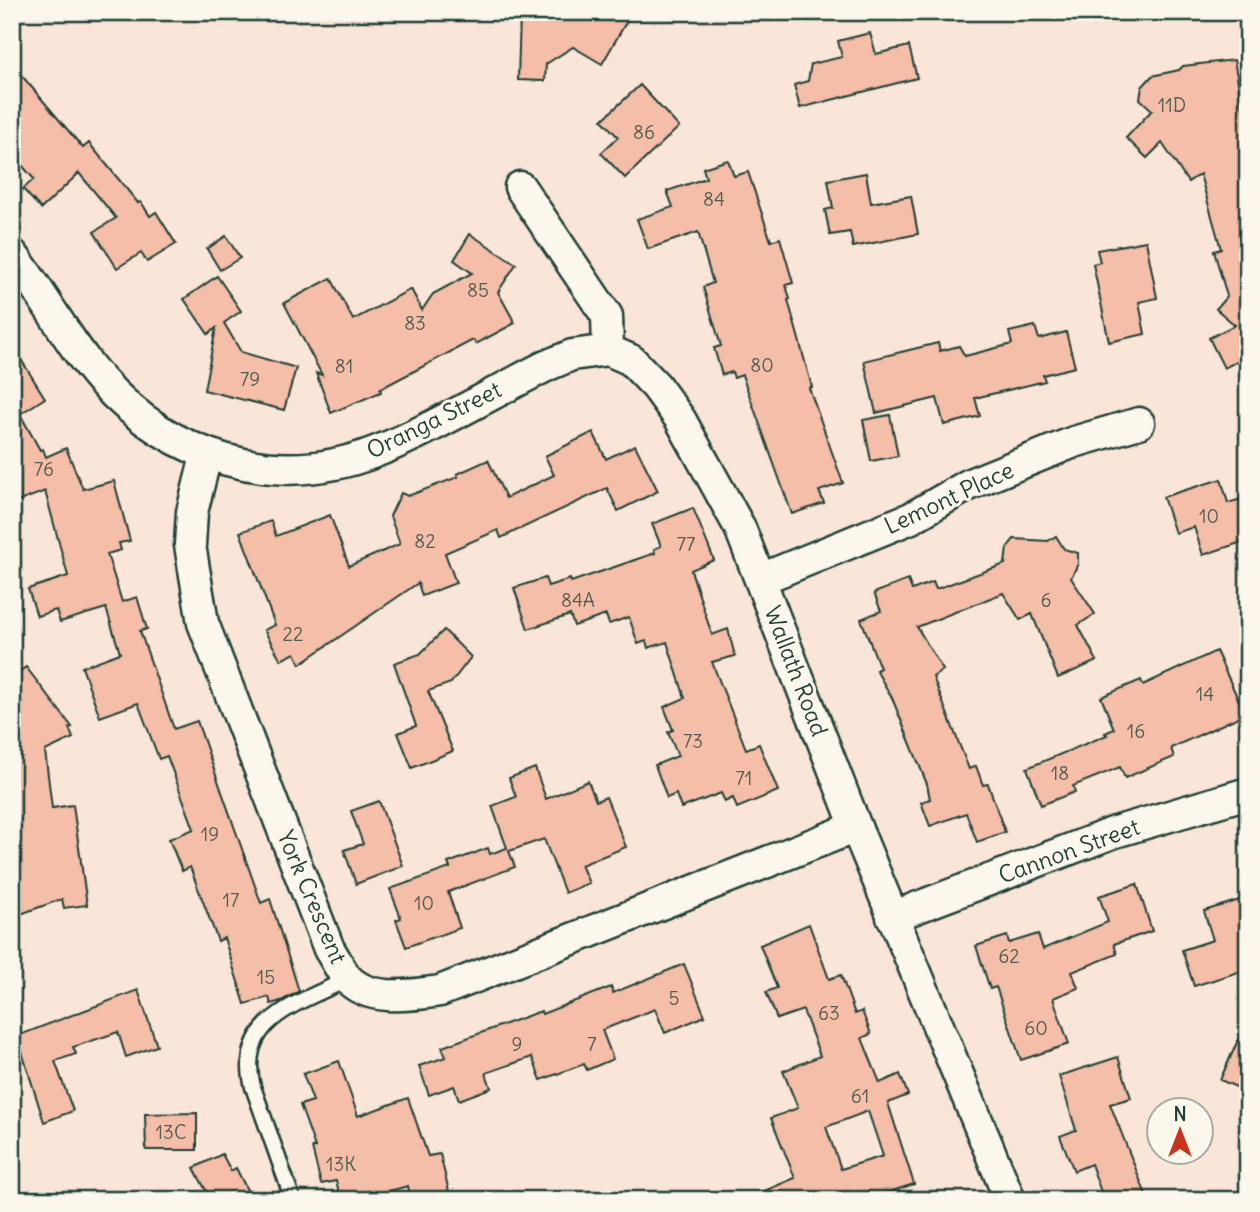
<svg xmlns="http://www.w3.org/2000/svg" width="1260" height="1212" viewBox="0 0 1260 1212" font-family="Delius,sans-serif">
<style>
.building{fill:#f4bea8;stroke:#1f3d34;stroke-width:2;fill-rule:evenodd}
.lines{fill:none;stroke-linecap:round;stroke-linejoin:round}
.service-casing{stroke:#1f3d34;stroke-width:19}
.minor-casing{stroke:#1f3d34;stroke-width:35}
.service{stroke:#fbf7ec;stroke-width:14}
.minor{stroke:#fbf7ec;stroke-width:30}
.labels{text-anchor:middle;stroke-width:6;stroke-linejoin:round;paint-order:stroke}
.number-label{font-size:19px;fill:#545d51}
.street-label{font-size:23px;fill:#1f3d34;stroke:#fbf7ec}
</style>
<rect width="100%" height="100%" fill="#f9e6d8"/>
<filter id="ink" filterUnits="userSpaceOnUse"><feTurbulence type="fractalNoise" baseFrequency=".0143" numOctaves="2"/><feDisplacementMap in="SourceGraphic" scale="14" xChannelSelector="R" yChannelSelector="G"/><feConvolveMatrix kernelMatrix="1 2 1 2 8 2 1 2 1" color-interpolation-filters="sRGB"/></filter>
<g filter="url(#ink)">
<g class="building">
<polygon points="537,12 606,12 628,19 602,64 573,47 546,64 545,81 518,80 520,14"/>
<polygon points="870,33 876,54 909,46 917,78 800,108 794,85 808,81 811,64 842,57 838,41"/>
<polygon points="1234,60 1248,137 1248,356 1224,368 1209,338 1235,325 1216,309 1227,296 1214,251 1221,249 1200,174 1188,182 1162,143 1147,158 1126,138 1152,110 1140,99 1142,87 1152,76 1179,70 1183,66"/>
<polygon points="12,64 83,148 89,143 138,203 141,202 150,216 156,212 176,244 147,262 141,253 117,268 94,232 116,218 79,173 41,209 23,189 34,179 12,154"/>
<polygon points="640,85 679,127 625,178 601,153 618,137 602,120"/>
<polygon points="728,160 734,176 748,172 771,241 780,238 793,283 786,285 790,299 788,300 812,387 809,388 843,483 819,491 824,503 792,514 742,375 734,378 732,372 722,375 714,348 721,346 703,287 713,283 698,232 648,249 637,219 673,207 667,191 706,178 703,168"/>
<polygon points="866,173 871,203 911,196 918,234 853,247 850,232 830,235 825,210 833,208 828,180"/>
<polygon points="470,234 516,264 498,292 515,323 476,344 473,340 380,389 381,392 331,413 316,373 322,375 284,303 331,278 353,320 411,289 422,310 433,294 472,273 454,260"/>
<polygon points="226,236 240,258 220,270 207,249"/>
<polygon points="1146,241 1157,298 1139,302 1145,334 1109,342 1093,264 1100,262 1097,250"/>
<polygon points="217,276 241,311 224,323 241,352 296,368 284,410 204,390 216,328 208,334 184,299"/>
<polygon points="1035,326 1039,339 1066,332 1075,367 1043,375 1045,381 975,398 980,416 944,425 937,398 876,413 864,361 938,343 940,351 959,346 965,356 1012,344 1009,332"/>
<polygon points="12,345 45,398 20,414 40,450 43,449 46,457 66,448 83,489 114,481 130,541 119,543 121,550 107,554 122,602 137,597 147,629 140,631 174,729 197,721 261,903 270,899 299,991 281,1001 271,1004 269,997 245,1004 224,938 218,941 190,867 182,871 169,839 194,829 167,756 159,759 138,703 100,717 82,667 120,653 106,608 60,622 56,610 37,616 28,589 68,576 45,491 12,504"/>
<polygon points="890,415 898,456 871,461 863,420"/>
<polygon points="593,432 606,459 635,445 658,491 618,511 607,488 501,538 498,530 445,553 456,583 422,596 418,583 300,664 295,653 281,660 264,630 275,625 240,532 271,521 276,536 330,515 349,566 400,544 390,516 401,493 408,496 458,477 457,474 488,460 506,498 554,475 545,456"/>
<polygon points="1221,479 1228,503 1248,497 1248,540 1203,555 1194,527 1175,533 1163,497"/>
<polygon points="693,508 714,560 691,570 712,635 728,629 735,656 712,662 746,749 759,744 778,791 737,808 733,798 725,802 721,793 681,808 676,794 667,798 655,765 678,756 668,732 673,730 664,707 685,698 667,642 648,648 646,641 638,644 629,617 609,624 606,615 574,626 570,615 528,629 514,588 545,578 548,586 570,579 571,582 655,553 654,549 661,546 652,524"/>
<polygon points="1056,536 1064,549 1078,553 1078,564 1071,578 1095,614 1078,625 1097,661 1058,678 1032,614 1020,620 1003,593 917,627 943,670 933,677 969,769 976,766 983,785 988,784 1005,832 977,842 966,813 930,826 921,802 930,799 927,784 892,698 876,670 880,668 861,619 881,611 874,593 908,580 912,590 933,582 936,589 1005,564 1007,548 1014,539 1048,541"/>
<polygon points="444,630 471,657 451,683 428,691 453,751 412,768 398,733 416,726 394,663 420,654"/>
<polygon points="1216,651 1245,714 1171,748 1174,757 1125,778 1120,767 1073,786 1075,792 1041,805 1027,768 1107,735 1105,733 1114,729 1101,697 1141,680 1143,685"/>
<polygon points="26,667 72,727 69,728 73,738 45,751 52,808 73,805 87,905 64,908 62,899 12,917 12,677"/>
<polygon points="535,768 546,799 588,781 596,801 606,797 626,847 581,865 589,883 565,893 544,839 509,851 515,867 448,892 460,928 406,947 396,920 401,918 390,889 450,868 448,863 488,848 490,854 507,848 492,806 516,797 509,778"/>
<polygon points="379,801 403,866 356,884 344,850 363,844 351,811"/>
<polygon points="1137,884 1152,931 1114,944 1117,954 1072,972 1078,988 1053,998 1069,1044 1021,1060 996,987 990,989 976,946 1007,936 1009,943 1038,934 1043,949 1108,922 1099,896"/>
<polygon points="1243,899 1248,915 1248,969 1194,986 1182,950 1213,940 1204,911"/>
<path d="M809 924 829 979 841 975 855 1014 862 1011 871 1034 862 1038 880 1083 900 1074 908 1095 888 1103 914 1184 864 1200H743L795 1178 771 1118 798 1108 783 1071 820 1056 803 1010 777 1019 766 992 777 988 760 945ZM868 1111 883 1156 841 1169 826 1127Z"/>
<polygon points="684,964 705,1016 665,1033 655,1009 602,1030 613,1059 587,1070 584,1064 541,1080 532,1057 486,1073 491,1088 459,1100 454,1086 429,1095 419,1066 446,1057 442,1047 541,1011 542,1014 611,987 613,993"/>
<polygon points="138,990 157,1046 126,1057 118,1032 73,1047 76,1054 55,1061 73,1111 44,1122 17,1036"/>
<polygon points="1248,1018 1248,1092 1220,1080"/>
<polygon points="1118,1057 1131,1098 1110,1104 1148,1200 1104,1200 1091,1164 1074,1171 1060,1136 1076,1130 1059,1076"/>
<polygon points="339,1061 358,1116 408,1098 428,1156 440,1154 451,1200 411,1200 408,1186 355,1200 341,1200 336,1181 321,1184 312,1148 315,1147 300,1105 313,1101 303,1074"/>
<polygon points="197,1113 197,1150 146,1150 145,1114"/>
<polygon points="222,1154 231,1171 236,1168 252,1200 211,1200 194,1168"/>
</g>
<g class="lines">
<defs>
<path id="service" d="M293 1200 253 1087C235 1019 300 1003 348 979"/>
<g id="minor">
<polyline points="520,187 607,316 608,350 631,360 656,386 680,419 740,528 856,827 1010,1200"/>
<path d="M12 254C43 293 68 343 101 380 170 458 276 491 375 452 431 430 492 393 546 366L572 355 608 350"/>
<path d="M206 456 192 512 190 545 203 623 329 949C335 958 340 969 346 977 368 1003 412 995 440 991L856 827"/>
<polyline points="761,579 911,518 970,484 1074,442 1139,423"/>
<polyline points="892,917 1115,832 1248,793"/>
</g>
</defs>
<use href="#service" class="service-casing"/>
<use href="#minor" class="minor-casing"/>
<use href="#service" class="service"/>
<use href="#minor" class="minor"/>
</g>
</g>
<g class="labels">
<g class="number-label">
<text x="1172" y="112">11D</text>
<text x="644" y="139">86</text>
<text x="714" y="206">84</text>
<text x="478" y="297">85</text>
<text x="415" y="330">83</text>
<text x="762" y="372">80</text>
<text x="344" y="373">81</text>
<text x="250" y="386">79</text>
<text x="44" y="476">76</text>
<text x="1209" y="523">10</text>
<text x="425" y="548">82</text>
<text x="686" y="551">77</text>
<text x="578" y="607">84A</text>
<text x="1046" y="607">6</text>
<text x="293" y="641">22</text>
<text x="1205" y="701">14</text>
<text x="1136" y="738">16</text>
<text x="693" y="748">73</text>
<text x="1060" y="780">18</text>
<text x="744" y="785">71</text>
<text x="210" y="841">19</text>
<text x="231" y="907">17</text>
<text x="424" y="910">10</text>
<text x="1009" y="963">62</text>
<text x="266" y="984">15</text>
<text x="674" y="1005">5</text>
<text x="829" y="1020">63</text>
<text x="1036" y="1035">60</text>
<text x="517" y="1051">9</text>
<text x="592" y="1051">7</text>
<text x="860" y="1103">61</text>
<text x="171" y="1139">13C</text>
<text x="341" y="1171">13K</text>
</g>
<g class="street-label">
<text transform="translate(434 420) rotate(-26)" y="8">Oranga Street</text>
<text transform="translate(949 498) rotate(-25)" y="8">Lemont Place</text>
<text transform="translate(796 671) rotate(69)" y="8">Wallath Road</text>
<text transform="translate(1069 851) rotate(-20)" y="8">Cannon Street</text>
<text transform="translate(312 897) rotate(67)" y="8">York Crescent</text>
</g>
</g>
<rect width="1260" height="1212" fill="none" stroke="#fbf7ec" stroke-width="42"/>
<rect x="21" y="21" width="1218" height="1170" fill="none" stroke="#1f3d34" stroke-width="2.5" filter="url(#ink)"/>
<g transform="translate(1180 1131)"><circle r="33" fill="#fbf7ec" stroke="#a3ada2" stroke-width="2"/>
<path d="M0-5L12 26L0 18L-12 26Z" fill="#c8321e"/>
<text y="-10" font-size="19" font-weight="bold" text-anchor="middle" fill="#1f3d34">N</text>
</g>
</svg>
